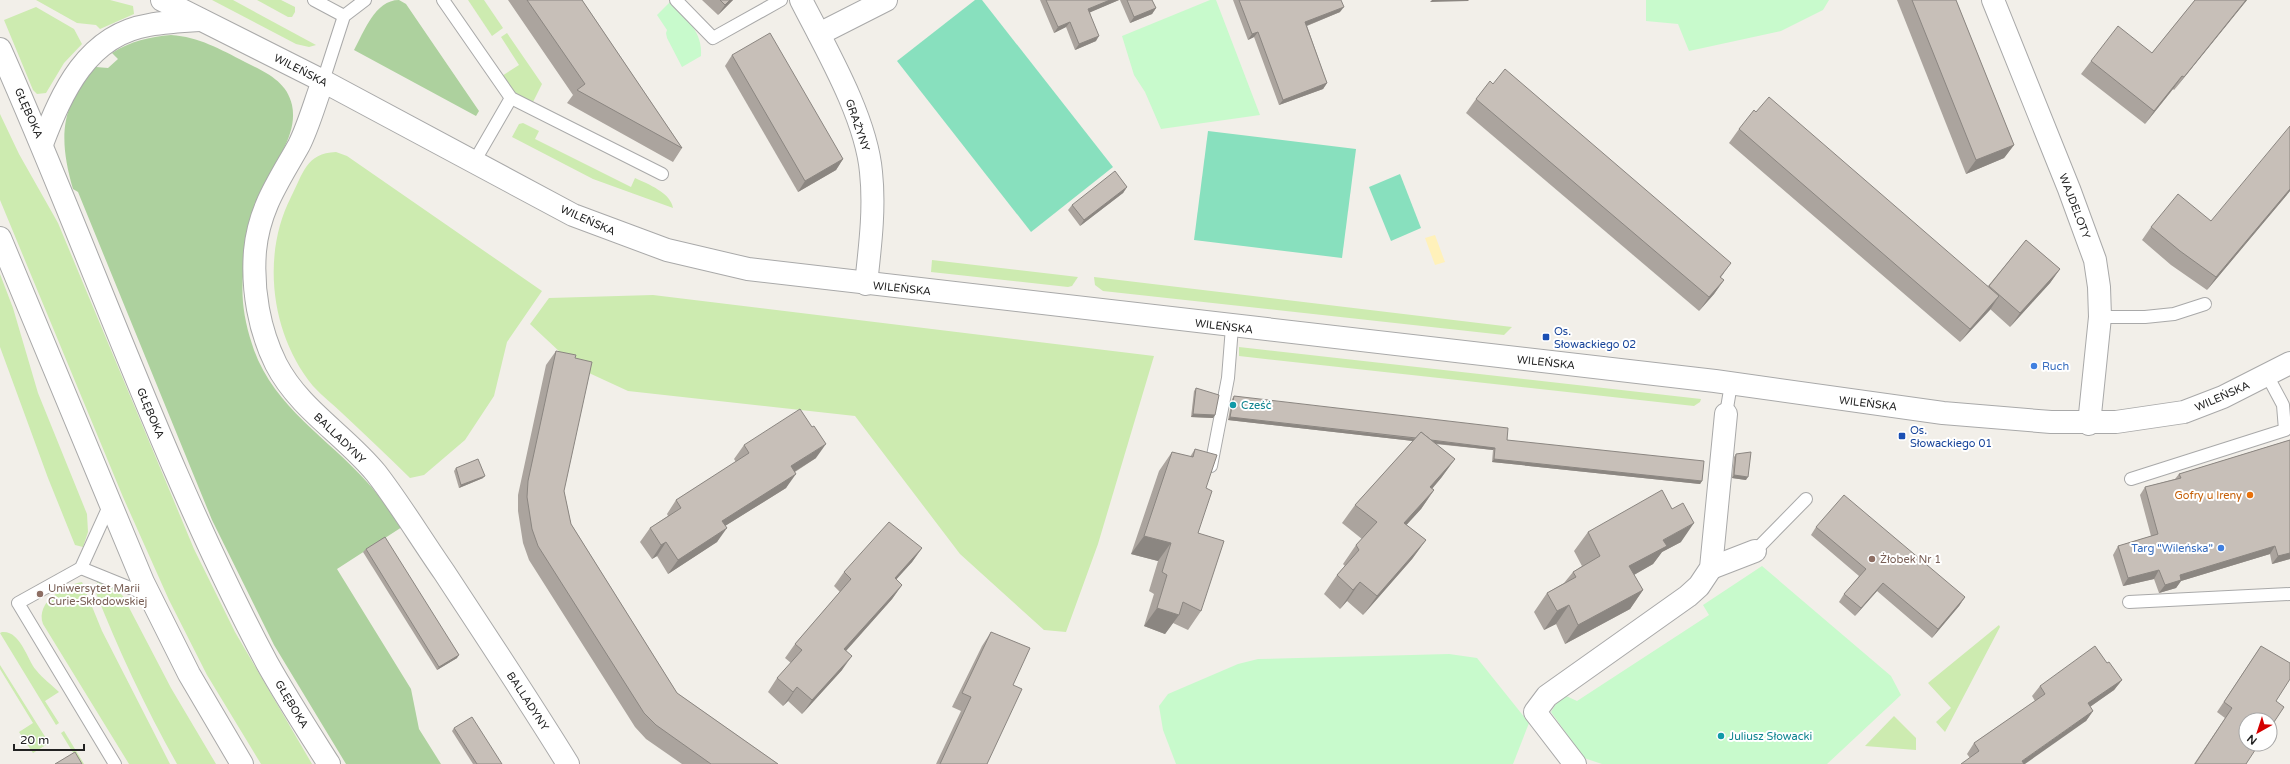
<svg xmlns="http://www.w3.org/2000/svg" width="2290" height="764" viewBox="0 0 2290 764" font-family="'Varela Round',sans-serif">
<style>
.grass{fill:#cdebb0}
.forest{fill:#add19e}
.sand{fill:#fff1ba}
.park{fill:#c8facc}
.pitch{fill:#88e0be}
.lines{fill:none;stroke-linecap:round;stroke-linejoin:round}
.service-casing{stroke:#a9a9a9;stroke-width:14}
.minor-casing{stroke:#a9a9a9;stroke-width:24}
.tertiary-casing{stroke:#a9a9a9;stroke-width:24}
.service{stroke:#fff;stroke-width:12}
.minor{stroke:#fff;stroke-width:22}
.tertiary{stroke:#fff;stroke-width:22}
.wall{fill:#aba49e}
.shaded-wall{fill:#8b8681}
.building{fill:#c7bfb8;stroke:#8b8681}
.transit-dot{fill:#1a4fb4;stroke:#fff;stroke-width:1.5}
.shop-dot{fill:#3f7fe0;stroke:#fff;stroke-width:1.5}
.culture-dot{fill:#0f9aa8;stroke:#fff;stroke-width:1.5}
.food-dot{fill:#e8710a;stroke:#fff;stroke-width:1.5}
.education-dot{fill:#8d6e63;stroke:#fff;stroke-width:1.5}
.labels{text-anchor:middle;stroke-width:4;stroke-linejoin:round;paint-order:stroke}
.street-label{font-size:11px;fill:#222;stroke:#fff}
.transit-label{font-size:11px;fill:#164399;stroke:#fff;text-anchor:start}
.shop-label{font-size:11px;fill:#366cbe;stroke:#fff;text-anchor:start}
.culture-label{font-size:11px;fill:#0d838f;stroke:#fff;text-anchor:start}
.food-label{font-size:11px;fill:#c56008;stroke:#fff;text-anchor:end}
.education-label{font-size:11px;fill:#785e54;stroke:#fff;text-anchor:start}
</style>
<rect width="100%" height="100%" fill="#f2efe9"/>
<g class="grass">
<polygon points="36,0 110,0 133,6 134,14 100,29 96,25 77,23"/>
<polygon points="212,0 233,0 316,45 309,47 296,44"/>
<polygon points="257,0 281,0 295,7 295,12 292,17 288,17"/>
<polygon points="468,0 484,0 503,28 492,36"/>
<polygon points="36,7 74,29 82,44 64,63 46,93 37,94 33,90 4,20"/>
<polygon points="507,33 542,84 533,102 514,93 502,76 519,65 501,37"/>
<polygon points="0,114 19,154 58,223 194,549 235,632 312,764 261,764 207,675 169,600 123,497 0,200"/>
<path d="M523 123 539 131 535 139 631 187 635 178C648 184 671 193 673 208L593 179 512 137 519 124Z"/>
<path d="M336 152 347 156 542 291 507 342 494 396 465 440 424 475 410 478C388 456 365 435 342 413 333 404 322 396 313 386 271 335 261 256 291 197 303 174 306 153 336 152Z"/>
<polygon points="932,260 1078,277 1072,286 1068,287 931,272"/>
<polygon points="0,274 13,308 38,393 87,514 88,532 83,547 75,545 48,478 0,347"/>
<polygon points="1094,277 1512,327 1504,335 1103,291 1095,285"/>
<polygon points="653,295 1154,356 1098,544 1066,632 1044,630 960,554 855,416 628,391 576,367 530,324 549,298"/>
<polygon points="1239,347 1701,399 1700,402 1694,406 1239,356"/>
<path d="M98 581 114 588 123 596 171 688 216 764H177C145 707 118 649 94 588Z"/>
<path d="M82 582 102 631 170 764H129L43 624C35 602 65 585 82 582Z"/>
<polygon points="1999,625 2000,627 1945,732 1936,722 1951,708 1928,683"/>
<path d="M2 632C20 630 27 659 36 670 43 679 52 685 59 692L45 701 59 723 56 725 0 633Z"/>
<polygon points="0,665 49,743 33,753 19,732 33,723 0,669"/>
<polygon points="1894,716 1916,738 1916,750 1865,746"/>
<polygon points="64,731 84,764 80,764 61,733"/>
</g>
<g class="forest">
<path d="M399 0 406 4 479 111 476 116 354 50C364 32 375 0 399 0Z"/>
<path d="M171 35C199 37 220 49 245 62 265 72 287 81 292 105 298 133 277 159 266 183 262 193 259 205 256 216 242 264 236 295 252 344 271 405 327 437 367 482 380 496 391 513 402 527L337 569 411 689 419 729 441 764H346L274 645 212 520 78 192 73 189C59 140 59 106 96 67L108 68 118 59 112 53C131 41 149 37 171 35Z"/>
</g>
<polygon class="sand" points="1435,235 1445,262 1435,265 1425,238"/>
<g class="park">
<polygon points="1210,0 1216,0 1260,115 1161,129 1145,92 1134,75 1122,36"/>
<polygon points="1646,0 1829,0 1823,10 1781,31 1689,51 1678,24 1646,21"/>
<path d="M670 2C686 18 703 32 701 56L682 67 667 38 666 33 667 30 657 15Z"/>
<polygon points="1762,566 1891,676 1901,695 1827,764 1602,764 1584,758 1551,712 1562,694 1577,701 1709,615 1703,605"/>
<polygon points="1449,654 1477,658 1529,723 1513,764 1176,764 1163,730 1159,706 1168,694 1238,664 1258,659"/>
</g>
<g class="pitch">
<polygon points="975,0 982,0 1113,167 1031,232 897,61"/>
<polygon points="1208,131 1356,149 1342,258 1194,240"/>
<polygon points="1400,174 1421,228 1391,241 1369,187"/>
</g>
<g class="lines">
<defs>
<g id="service">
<polyline points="314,0 344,16"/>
<polyline points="443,0 511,98 662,174"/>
<polyline points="676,0 713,38 781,0"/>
<polyline points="323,81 344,16 365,0"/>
<polyline points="474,162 511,98"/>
<polyline points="2100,317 2145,317 2174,314 2205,304"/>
<polyline points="1726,414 1731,384"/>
<polyline points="1211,466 1228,378 1232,327"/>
<polyline points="2131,479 2285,430 2283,405 2267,375"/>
<polyline points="110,504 81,568 18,603 115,764"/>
<polyline points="1755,551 1806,499"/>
<polyline points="81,568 150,596"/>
<polyline points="2129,602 2290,594"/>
</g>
<g id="minor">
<path d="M801 0C826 49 866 117 871 172 875 209 870 247 866 284"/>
<polyline points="1993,0 2069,189 2095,260 2099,287 2100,317 2089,424"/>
<polyline points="819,34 886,0"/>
<path d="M323 81C315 102 309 125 299 145 279 181 259 208 255 251 252 289 259 330 276 364 299 409 345 435 376 473 400 504 421 539 444 572 486 636 528 699 568 764"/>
<polyline points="1711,568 1755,551"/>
<polyline points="1575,764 1535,712 1547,696 1688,596 1699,586 1711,568 1726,414"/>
</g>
<g id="tertiary">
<polyline points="162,0 323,81 573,215 667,250 748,269 1715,381 1943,413 2051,422 2116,422 2184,412 2223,397 2290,363"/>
<path d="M0 49C91 253 162 466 267 663 286 697 308 731 329 764"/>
<path d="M42 144C62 92 87 35 149 25 166 22 184 21 201 20"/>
<polyline points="0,238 143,582 189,674 242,764"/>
</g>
</defs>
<use href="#service" class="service-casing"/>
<use href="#minor" class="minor-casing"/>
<use href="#tertiary" class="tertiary-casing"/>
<use href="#service" class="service"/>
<use href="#minor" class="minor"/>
<use href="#tertiary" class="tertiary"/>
</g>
<g class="wall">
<polygon points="508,0 582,0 682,148 673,162 567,103 573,95"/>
<polygon points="702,0 733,0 718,15"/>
<polygon points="1040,0 1119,0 1090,12 1096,41 1075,50 1066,27 1054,33"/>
<polygon points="1120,0 1152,0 1156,8 1152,14 1130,23"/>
<polygon points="1233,0 1341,0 1340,12 1307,26 1327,83 1323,89 1279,105 1254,37 1248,40"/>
<polygon points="1897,0 1956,0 2014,145 2004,158 1966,174"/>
<polygon points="2195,0 2247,0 2174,90 2173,89 2145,124 2081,74 2091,61 2152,53"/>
<polygon points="732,55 843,159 836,170 798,192 725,66"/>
<polygon points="1476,99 1724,280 1714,294 1699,311 1466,113"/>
<polygon points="1739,129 1988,286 2026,240 2060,269 2050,283 2010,327 1990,309 1960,342 1729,143"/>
<polygon points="1127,187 1123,193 1080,226 1068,210 1072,205"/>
<polygon points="2290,191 2207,290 2171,265 2142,240 2151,227 2211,221"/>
<polygon points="556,351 575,358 564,491 571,524 677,693 778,764 682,764 646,739 635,727 529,560 523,543 518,511 518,495 546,365"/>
<polygon points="1196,388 1215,415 1213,418 1191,417 1194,391"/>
<polygon points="1234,396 1507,440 1702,481 1700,484 1492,462 1493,450 1435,444 1455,459 1441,478 1432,489 1434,490 1421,509 1406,525 1426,540 1412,559 1363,615 1347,601 1340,609 1324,594 1337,575 1345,566 1343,564 1356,545 1362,539 1342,523 1355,505 1413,441 1228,420 1232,399"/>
<polygon points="2290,440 2290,559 2272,564 2270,554 2181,581 2176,588 2159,593 2154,579 2123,586 2113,555 2118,546 2151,536 2140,495 2145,487 2175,479 2179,474"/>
<polygon points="744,445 816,458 795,472 786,488 725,526 717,542 668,574 657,556 652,559 640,542 650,528 668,516 667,514 676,500 736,462 734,459"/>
<polygon points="1195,449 1206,488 1198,533 1201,611 1188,630 1173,623 1165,634 1144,626 1154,594 1149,591 1158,561 1131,554 1159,471 1172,452 1190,457"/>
<polygon points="1736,454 1746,480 1732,478 1734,457"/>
<polygon points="456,468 483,478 459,488 454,471"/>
<polygon points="1816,527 1965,597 1959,606 1932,638 1877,591 1855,616 1839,602 1844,594 1859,576 1811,535"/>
<polygon points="1588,532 1681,542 1662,552 1653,564 1634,575 1643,590 1630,609 1565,644 1556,624 1544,630 1534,612 1547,593 1564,583 1573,572 1582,566 1574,551"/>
<polygon points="922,548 912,562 896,579 902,585 892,599 846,651 842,670 802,714 788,701 783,706 768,692 777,678 791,663 785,658 795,644 840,592 834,586 844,572"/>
<polygon points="366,549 457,658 437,670 363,552"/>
<polygon points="991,632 1013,685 987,764 936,764 961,711 952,707 982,646"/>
<polygon points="2261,646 2276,701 2246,764 2194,764 2225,718 2217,712"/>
<polygon points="2107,663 2122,680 2114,690 2090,707 2093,711 2086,721 1970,758 1967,754 1974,743 2035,701 2032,696 2040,686"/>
<polygon points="454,728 502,764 473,764 452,731"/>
</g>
<g class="shaded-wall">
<polygon points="730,0 733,0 718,15 725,5"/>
<polygon points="1110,0 1119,0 1084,15 1088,9"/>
<polygon points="1432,0 1469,0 1468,1 1430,2"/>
<polygon points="2246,0 2247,0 2174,90 2184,77"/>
<polygon points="1344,7 1340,12 1301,28 1305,22"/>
<polygon points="1156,8 1152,14 1130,23 1134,17"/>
<polygon points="1070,22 1066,27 1054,33 1058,27"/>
<polygon points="1258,32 1254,37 1248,40 1252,34"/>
<polygon points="1099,36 1096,41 1075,50 1079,44"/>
<polygon points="2182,76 2173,89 2145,124 2154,111"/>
<polygon points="1327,83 1323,89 1279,105 1283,100"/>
<polygon points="2014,145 2004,158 1966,174 1976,160"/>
<polygon points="843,159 836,170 798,192 805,181"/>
<polygon points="1127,187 1123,193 1080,226 1084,220"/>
<polygon points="2290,189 2290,191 2207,290 2216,277"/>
<polygon points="1731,263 1721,277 1710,291 1720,277"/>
<polygon points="2060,269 2050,283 2010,327 2020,313"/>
<polygon points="1724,280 1714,294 1699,311 1709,297"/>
<polygon points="1999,296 1990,310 1960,342 1970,329"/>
<polygon points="1193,414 1215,415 1213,418 1191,417"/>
<polygon points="1230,417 1495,448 1493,450 1228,420"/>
<polygon points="826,444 816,458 781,480 791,466"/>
<polygon points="1455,459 1441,478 1417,506 1430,487"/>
<polygon points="1494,459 1702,481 1700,484 1492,462"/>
<polygon points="796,474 786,488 712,534 722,521"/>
<polygon points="1734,475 1748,477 1746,480 1732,478"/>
<polygon points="485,476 483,478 459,488 461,485"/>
<polygon points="1434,490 1421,509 1391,542 1404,523"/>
<polygon points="1694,523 1681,542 1662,552 1653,564 1616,585 1629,566 1663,540"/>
<polygon points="727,528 717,542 668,574 678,560"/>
<polygon points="1144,536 1171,543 1158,561 1131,554"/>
<polygon points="1426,540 1412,559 1363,615 1377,596"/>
<polygon points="666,542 657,556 652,559 661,545"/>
<polygon points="2275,546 2270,554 2181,581 2176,588 2159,593 2165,585 2180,575"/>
<polygon points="922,548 912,562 885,592 895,578"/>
<polygon points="2290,553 2290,559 2272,564 2278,556"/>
<polygon points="2159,570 2154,579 2123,586 2128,578"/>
<polygon points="1360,582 1347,601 1340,609 1353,590"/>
<polygon points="1883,583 1877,591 1855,616 1861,608"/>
<polygon points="902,585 892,599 835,663 844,649"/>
<polygon points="1643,590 1630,609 1565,644 1578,625"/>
<polygon points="1965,597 1959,606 1932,638 1938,629"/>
<polygon points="1569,605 1556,624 1544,630 1557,611"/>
<polygon points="1157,608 1179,615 1165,634 1144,626"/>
<polygon points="459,655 457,658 437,670 439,667"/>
<polygon points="852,656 842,670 802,714 812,700"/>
<polygon points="2122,680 2114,690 2081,713 2088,703"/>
<polygon points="797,687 788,701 783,706 793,692"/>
<polygon points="2093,711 2086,721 2025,764 2020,764 2022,761"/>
</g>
<g class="building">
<polygon points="527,0 582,0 682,148 577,90 585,84"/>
<polygon points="720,0 730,0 725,5"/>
<polygon points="1046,0 1110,0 1088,9 1099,36 1079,44 1070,22 1058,27"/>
<polygon points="1127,0 1152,0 1156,8 1134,17"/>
<polygon points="1239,0 1341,0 1344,7 1305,22 1327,83 1283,100 1258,32 1252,34"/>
<polygon points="1912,0 1956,0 2014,145 1976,160"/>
<polygon points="2195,0 2246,0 2184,77 2182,76 2154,111 2091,61 2118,26 2152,53"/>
<polygon points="770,33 843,159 805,181 732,55"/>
<polygon points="1505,69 1731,263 1720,277 1724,280 1709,297 1476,99 1490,81 1493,84"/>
<polygon points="1769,97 1999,296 1970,329 1739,129 1754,110 1756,112"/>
<polygon points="2290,126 2290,189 2216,277 2180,251 2151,227 2178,194 2211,221"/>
<polygon points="1115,171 1127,187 1084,220 1072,205"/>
<polygon points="2026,240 2060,269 2020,313 1989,286"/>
<polygon points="556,351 576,355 575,358 592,362 564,491 571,524 677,693 778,764 711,764 656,725 644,713 538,546 532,529 527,497 528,481"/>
<polygon points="1196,388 1219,395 1215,415 1193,414"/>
<polygon points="1234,396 1508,428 1507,440 1704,461 1702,481 1494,459 1495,448 1431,440 1421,432 1416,438 1230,417"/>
<polygon points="800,409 812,427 814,426 826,444 791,466 796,474 722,521 727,528 678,560 666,542 661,545 650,528 681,508 676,500 749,453 744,445"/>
<polygon points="1421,432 1455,459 1430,487 1434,490 1404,523 1426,540 1377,596 1360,582 1353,590 1337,575 1359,550 1356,545 1377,522 1355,505"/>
<polygon points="2290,440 2290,553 2278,556 2275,546 2180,575 2181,580 2165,585 2159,570 2128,578 2118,546 2158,534 2145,487 2181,478 2179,474"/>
<polygon points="1195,449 1217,455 1206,488 1212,491 1198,533 1224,541 1201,611 1183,602 1179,615 1157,608 1167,575 1162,572 1171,543 1144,536 1172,452 1193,457"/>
<polygon points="1751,452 1748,477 1734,475 1736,454"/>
<polygon points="478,459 485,476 461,485 456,468"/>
<polygon points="1662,490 1672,509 1683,503 1694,523 1663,540 1667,546 1629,566 1643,590 1578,625 1569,605 1557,611 1547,593 1576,577 1573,572 1600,556 1588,532"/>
<polygon points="1844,495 1965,597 1938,629 1883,583 1861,608 1844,594 1866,569 1816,527"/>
<polygon points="889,522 922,548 895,578 902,585 844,649 852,656 812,700 797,687 793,692 777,678 802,650 795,644 851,579 844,572"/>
<polygon points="385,537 459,655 439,667 366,549"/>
<polygon points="991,632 1030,648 1013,685 1022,689 987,764 940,764 971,697 962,693"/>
<polygon points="2095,646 2107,663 2109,662 2122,680 2088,703 2093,711 2022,761 2024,764 1961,764 1979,751 1974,743 2045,694 2040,686"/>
<polygon points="2261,646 2290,663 2290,679 2276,701 2284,707 2270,728 2270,720 2246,720 2246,744 2259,744 2246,764 2195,764 2232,708 2224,702"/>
<polygon points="472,717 502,764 477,764 454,728"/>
<polygon points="75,752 82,764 55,764"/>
</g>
<g class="transit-dot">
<rect x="1542" y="333" width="8" height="8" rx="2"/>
<rect x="1898" y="432" width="8" height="8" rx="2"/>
</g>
<g class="shop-dot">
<circle cx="2034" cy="366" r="4"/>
<circle cx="2221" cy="548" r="4"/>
</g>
<g class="culture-dot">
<circle cx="1233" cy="405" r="4"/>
<circle cx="1721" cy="736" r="4"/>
</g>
<circle class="food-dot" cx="2250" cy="495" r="4"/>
<g class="education-dot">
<circle cx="1872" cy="559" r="4"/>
<circle cx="40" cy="594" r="4"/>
</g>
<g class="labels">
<g class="street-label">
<text transform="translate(301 70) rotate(27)" y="4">WILEŃSKA</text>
<text transform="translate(29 113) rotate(66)" y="4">GŁĘBOKA</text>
<text transform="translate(858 125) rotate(71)" y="4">GRAŻYNY</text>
<text transform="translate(2075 206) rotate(69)" y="4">WAJDELOTY</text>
<text transform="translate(588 220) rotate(24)" y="4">WILEŃSKA</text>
<text transform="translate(902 288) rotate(6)" y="4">WILEŃSKA</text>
<text transform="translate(1224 326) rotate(7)" y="4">WILEŃSKA</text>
<text transform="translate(1546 362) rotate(6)" y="4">WILEŃSKA</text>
<text transform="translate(2222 396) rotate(-24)" y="4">WILEŃSKA</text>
<text transform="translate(1868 403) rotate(7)" y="4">WILEŃSKA</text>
<text transform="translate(151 413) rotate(67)" y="4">GŁĘBOKA</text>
<text transform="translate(340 438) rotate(44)" y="4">BALLADYNY</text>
<text transform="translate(528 701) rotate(57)" y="4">BALLADYNY</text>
<text transform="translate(292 704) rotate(59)" y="4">GŁĘBOKA</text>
</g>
<g class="transit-label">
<text x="1554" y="335">Os.<tspan x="1554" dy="13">Słowackiego 02</tspan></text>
<text x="1910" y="434">Os.<tspan x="1910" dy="13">Słowackiego 01</tspan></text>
</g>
<g class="shop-label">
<text x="2042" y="370">Ruch</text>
<text x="2213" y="552" text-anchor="end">Targ "Wileńska"</text>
</g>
<g class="culture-label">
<text x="1241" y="409">Cześć</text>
<text x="1729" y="740">Juliusz Słowacki</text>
</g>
<g class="food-label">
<text x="2242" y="499">Gofry u Ireny</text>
</g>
<g class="education-label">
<text x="1880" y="563">Żłobek Nr 1</text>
<text x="48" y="592">Uniwersytet Marii<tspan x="48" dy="13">Curie-Skłodowskiej</tspan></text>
</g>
</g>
<g transform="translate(2258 732) rotate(219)"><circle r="19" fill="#ffffff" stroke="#a7a7a7"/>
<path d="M0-3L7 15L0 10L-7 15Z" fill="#d40000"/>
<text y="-6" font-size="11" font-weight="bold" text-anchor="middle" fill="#222222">N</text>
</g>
<path d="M14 744v6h70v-6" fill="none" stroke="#222222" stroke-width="2"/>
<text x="20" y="744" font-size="12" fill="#222222" stroke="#ffffff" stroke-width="3" paint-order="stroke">20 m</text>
</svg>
